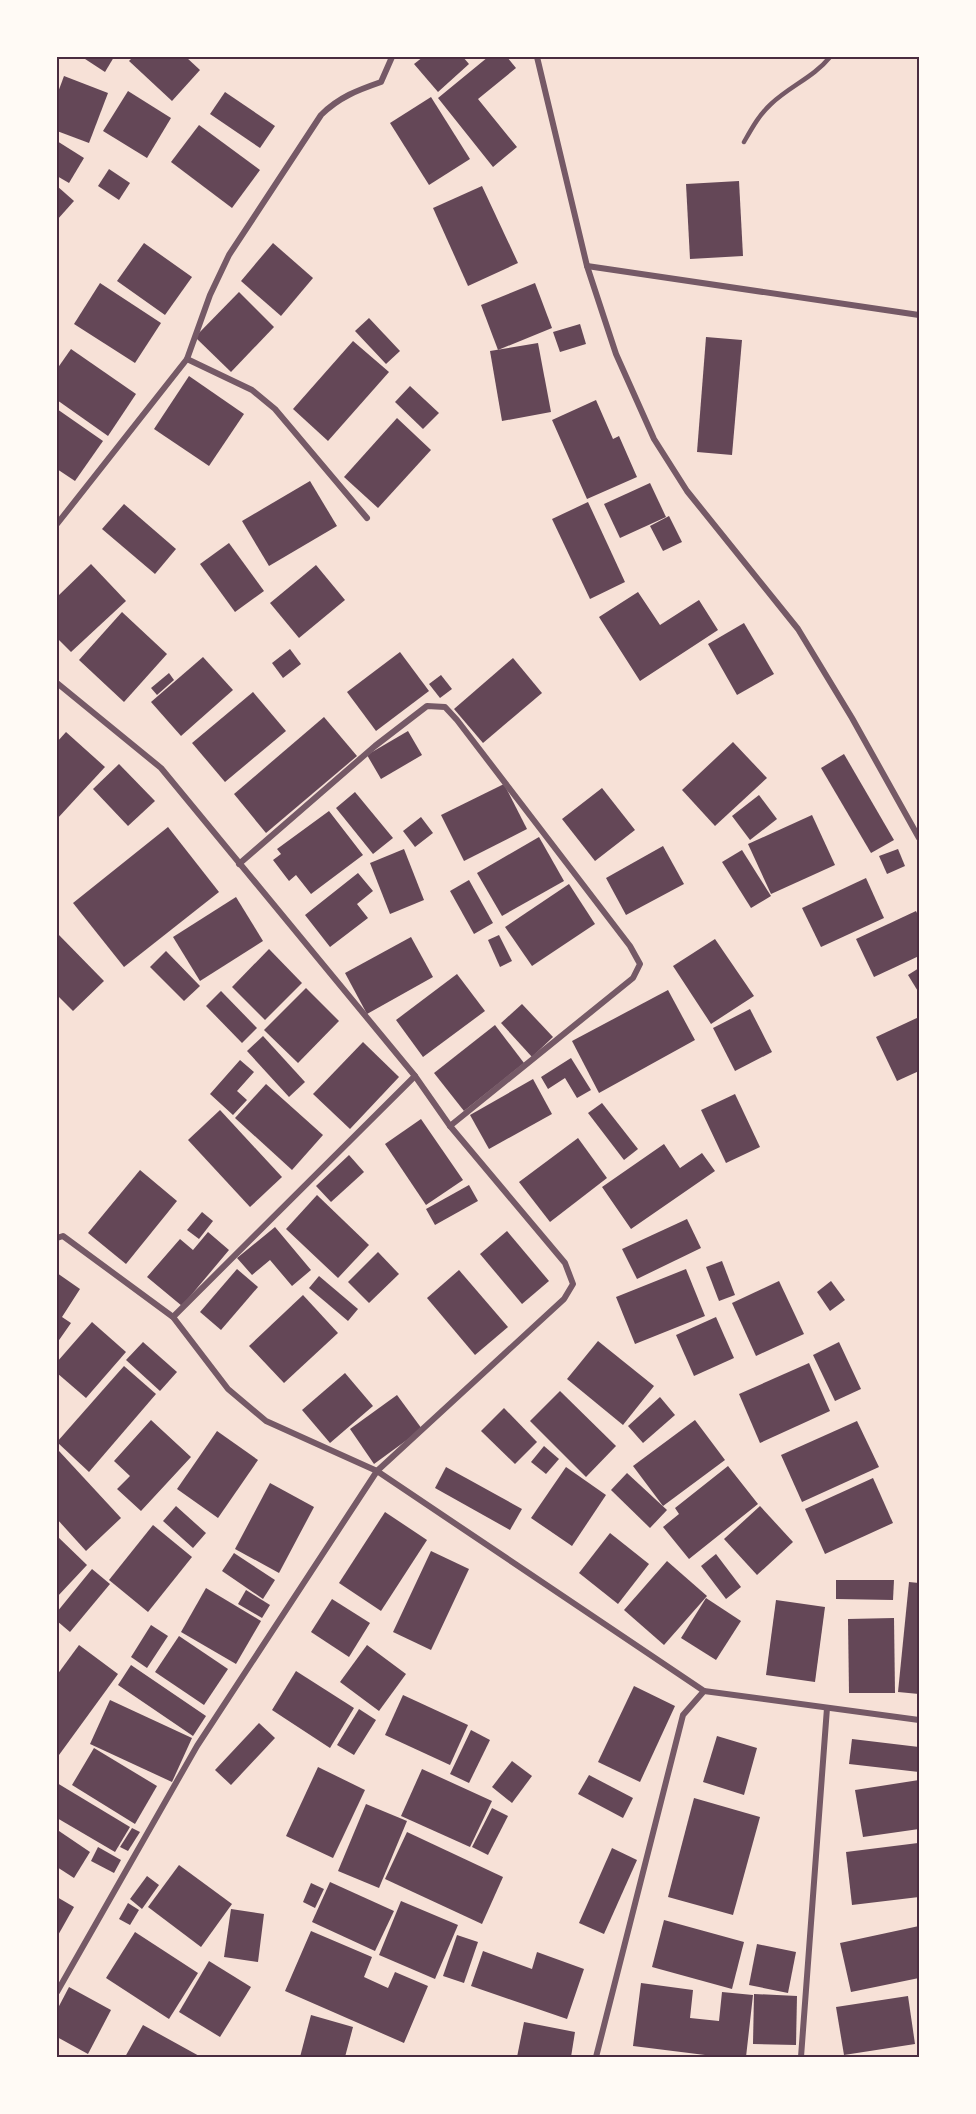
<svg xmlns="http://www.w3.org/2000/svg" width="976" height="2114" viewBox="0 0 976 2114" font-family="'PT Sans Narrow',sans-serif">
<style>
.building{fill:#644757}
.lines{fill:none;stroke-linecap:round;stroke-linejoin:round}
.service{stroke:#755966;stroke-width:4.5}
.minor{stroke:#755966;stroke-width:6}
.neatline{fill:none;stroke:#4a2c40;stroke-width:2}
</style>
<rect width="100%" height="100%" fill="#f7e1d7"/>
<g class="building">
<polygon points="82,57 114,57 105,72"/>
<polygon points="133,57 186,57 200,70 172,101 129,61"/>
<polygon points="423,57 463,57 469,64 438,92 414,64"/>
<polygon points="488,57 507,57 516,68 478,99 517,147 493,167 438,98"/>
<polygon points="64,76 108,93 89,143 57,131 57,95"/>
<polygon points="128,91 171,118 147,158 103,131"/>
<polygon points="225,92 275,126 260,148 210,114"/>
<polygon points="431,97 470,159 429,185 390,123"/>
<polygon points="199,125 260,170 232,208 171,162"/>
<polygon points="57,141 84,158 69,183 57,176"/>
<polygon points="109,169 130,183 119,200 98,186"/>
<polygon points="739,181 743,256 690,259 686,184"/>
<polygon points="57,186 74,201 57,220"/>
<polygon points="482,186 518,263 468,286 433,208"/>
<polygon points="144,243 192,277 165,315 117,281"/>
<polygon points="273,243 313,278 281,316 241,281"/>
<polygon points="100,283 161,323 135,363 74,324"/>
<polygon points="535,283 552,328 498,350 481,305"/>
<polygon points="239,292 274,327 231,372 195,337"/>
<polygon points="369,318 400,351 386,364 355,331"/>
<polygon points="580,324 586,344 560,352 553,332"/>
<polygon points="706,337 742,340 732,455 697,452"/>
<polygon points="353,341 389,372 328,441 293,409"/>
<polygon points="538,343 551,412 502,421 490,351"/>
<polygon points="71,349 136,394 108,436 57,400 57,369"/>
<polygon points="189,376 244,414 209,466 154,429"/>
<polygon points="410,386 439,413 423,429 395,402"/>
<polygon points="596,400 613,439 619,436 637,477 587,499 552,420"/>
<polygon points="57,409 103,441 75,481 57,469"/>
<polygon points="397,418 431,450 378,508 344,477"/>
<polygon points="310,481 337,526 269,566 242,521"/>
<polygon points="650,483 666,517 620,538 604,504"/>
<polygon points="588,502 625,582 590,599 552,519"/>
<polygon points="124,504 176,549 155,574 102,529"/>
<polygon points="669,516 682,542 663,551 650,526"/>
<polygon points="229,543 264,591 235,612 200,564"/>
<polygon points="91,564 126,601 71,652 57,638 57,597"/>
<polygon points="316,565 345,600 299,638 270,603"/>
<polygon points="638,592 660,625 699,600 718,630 640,681 599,617"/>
<polygon points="122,612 167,654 124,702 79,660"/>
<polygon points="744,623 774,674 737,695 708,644"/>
<polygon points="290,649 301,664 283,678 272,663"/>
<polygon points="400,652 429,691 376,731 347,692"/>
<polygon points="203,657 233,690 181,736 151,702"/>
<polygon points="513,658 542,693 483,743 454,709"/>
<polygon points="169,673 174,680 157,695 151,688"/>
<polygon points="441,675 452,689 440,698 429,684"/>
<polygon points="253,692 286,731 225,782 192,743"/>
<polygon points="324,717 357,756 266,833 234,794"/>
<polygon points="408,731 422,755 381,779 367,755"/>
<polygon points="66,732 105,767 57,819 57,742"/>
<polygon points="733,742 767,778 715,826 682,790"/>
<polygon points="844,754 894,840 871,853 821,768"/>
<polygon points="119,764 155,801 128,826 93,789"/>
<polygon points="504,784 527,829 464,861 441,815"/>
<polygon points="602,788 635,830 595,861 562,819"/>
<polygon points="355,792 393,838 373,854 336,808"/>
<polygon points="759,795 777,819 750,840 732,816"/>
<polygon points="329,811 363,855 311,894 296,875 289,881 273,860 281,854 277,849"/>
<polygon points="812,815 835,865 771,894 748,844"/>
<polygon points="421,817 433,833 415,847 403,831"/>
<polygon points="168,827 219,892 124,967 73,903"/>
<polygon points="539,837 564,881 502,916 477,873"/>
<polygon points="663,846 684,884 626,915 606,878"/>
<polygon points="404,849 424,900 390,914 370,863"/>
<polygon points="898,849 905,866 887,874 879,856"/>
<polygon points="742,850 771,896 751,908 722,862"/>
<polygon points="358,873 373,891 357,904 368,918 330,947 305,915"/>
<polygon points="866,878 884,918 821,947 802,908"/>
<polygon points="469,880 493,923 474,934 450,891"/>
<polygon points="569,884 595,924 532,966 505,927"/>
<polygon points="236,897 263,941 200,981 173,937"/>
<polygon points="916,911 919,917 919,956 874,977 856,939"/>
<polygon points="57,933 104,981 73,1011 57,995"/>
<polygon points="499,935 512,961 500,967 488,940"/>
<polygon points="411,937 433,977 367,1014 345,973"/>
<polygon points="715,939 754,996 711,1024 673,966"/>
<polygon points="269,949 302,983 265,1020 232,987"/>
<polygon points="166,951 200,986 184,1001 150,967"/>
<polygon points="919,968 919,993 908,975"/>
<polygon points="457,974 485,1011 423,1057 396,1020"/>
<polygon points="306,988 339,1021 298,1063 264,1030"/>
<polygon points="668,990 695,1040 599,1093 572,1041"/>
<polygon points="221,991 257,1028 242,1043 206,1006"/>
<polygon points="522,1004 553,1037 532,1057 501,1023"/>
<polygon points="750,1009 772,1052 735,1071 713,1028"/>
<polygon points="919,1017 919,1071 897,1081 876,1037"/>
<polygon points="495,1025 524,1063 464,1111 434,1073"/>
<polygon points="263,1036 305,1082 289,1097 247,1051"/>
<polygon points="363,1042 399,1077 350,1129 313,1094"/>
<polygon points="571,1058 591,1090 577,1098 565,1078 548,1089 541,1077"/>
<polygon points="240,1060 254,1072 237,1091 247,1100 233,1115 210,1094"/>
<polygon points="533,1079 552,1114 489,1149 470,1115"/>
<polygon points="266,1084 323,1135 292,1170 235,1118"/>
<polygon points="735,1094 760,1147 726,1163 701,1110"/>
<polygon points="602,1103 638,1149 624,1160 588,1113"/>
<polygon points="220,1110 282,1177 250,1207 188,1140"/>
<polygon points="421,1119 463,1180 426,1205 385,1144"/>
<polygon points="578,1138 607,1178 550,1222 519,1182"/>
<polygon points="664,1144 680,1168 702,1153 715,1171 631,1229 602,1187"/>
<polygon points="349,1155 364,1172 331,1202 316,1186"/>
<polygon points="140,1170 177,1201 126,1264 88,1233"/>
<polygon points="469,1185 478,1201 435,1225 426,1209"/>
<polygon points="317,1195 369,1245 338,1278 286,1229"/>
<polygon points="202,1212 213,1221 199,1239 187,1230"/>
<polygon points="687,1219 701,1248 637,1279 622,1249"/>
<polygon points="275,1227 311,1270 292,1286 270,1260 252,1275 237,1258"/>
<polygon points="507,1231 549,1281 522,1304 480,1254"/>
<polygon points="208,1232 229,1250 182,1306 147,1277 180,1239 193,1250"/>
<polygon points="378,1252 399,1274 369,1303 348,1282"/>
<polygon points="722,1261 735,1295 719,1301 706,1267"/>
<polygon points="237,1269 258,1287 221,1330 200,1312"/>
<polygon points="686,1269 705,1316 635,1344 616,1297"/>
<polygon points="459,1270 508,1327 475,1355 427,1298"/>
<polygon points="57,1273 80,1289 62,1317 71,1323 57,1343"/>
<polygon points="319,1276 358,1309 348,1321 309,1288"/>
<polygon points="779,1281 804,1334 756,1356 732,1303"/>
<polygon points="831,1281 845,1300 830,1311 817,1292"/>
<polygon points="303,1295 338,1333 284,1383 249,1346"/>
<polygon points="716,1317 734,1358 694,1376 676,1335"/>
<polygon points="92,1322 126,1352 86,1398 57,1373 57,1362"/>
<polygon points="598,1341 654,1386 623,1425 567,1379"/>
<polygon points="143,1342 177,1372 160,1391 126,1360"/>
<polygon points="839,1342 861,1389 835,1401 813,1355"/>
<polygon points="809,1363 830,1411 760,1443 739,1394"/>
<polygon points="124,1366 156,1394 89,1472 57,1442"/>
<polygon points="345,1373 373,1406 330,1443 302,1410"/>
<polygon points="560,1391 616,1446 586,1477 530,1421"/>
<polygon points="397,1395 422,1429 374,1464 350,1429"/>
<polygon points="660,1397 675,1415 643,1443 628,1426"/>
<polygon points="504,1408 537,1442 515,1464 481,1431"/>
<polygon points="151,1420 191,1457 141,1511 117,1489 130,1476 114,1461"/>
<polygon points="695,1420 725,1460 663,1506 633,1466"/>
<polygon points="857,1421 879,1467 802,1502 781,1455"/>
<polygon points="217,1431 258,1460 218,1518 177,1489"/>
<polygon points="544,1446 559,1459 546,1474 531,1462"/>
<polygon points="59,1451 121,1518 86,1551 57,1519"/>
<polygon points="728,1466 758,1504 689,1559 663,1527 679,1514 675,1508"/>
<polygon points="446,1467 522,1509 510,1530 435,1488"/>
<polygon points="566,1467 606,1495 572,1546 531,1518"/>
<polygon points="627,1473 667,1510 650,1528 611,1490"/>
<polygon points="873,1478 893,1523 825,1554 805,1509"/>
<polygon points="270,1483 314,1507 279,1573 235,1549"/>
<polygon points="176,1506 206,1533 193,1548 163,1521"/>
<polygon points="760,1506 793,1542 757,1575 724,1539"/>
<polygon points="385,1512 427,1540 381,1611 339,1583"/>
<polygon points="153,1525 192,1557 148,1612 109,1580"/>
<polygon points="610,1533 649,1564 618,1604 579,1573"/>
<polygon points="57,1536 87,1565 57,1597"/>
<polygon points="431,1551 469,1569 431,1650 393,1632"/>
<polygon points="234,1553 275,1580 263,1599 222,1571"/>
<polygon points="716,1554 741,1587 726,1599 701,1566"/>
<polygon points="667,1561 707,1596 664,1645 624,1610"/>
<polygon points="92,1569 110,1584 70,1632 57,1621 57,1612"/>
<polygon points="836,1580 894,1580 893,1600 836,1599"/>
<polygon points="909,1582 919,1583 919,1694 898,1692"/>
<polygon points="206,1588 261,1621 236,1664 181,1632"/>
<polygon points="246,1590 270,1605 262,1618 238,1604"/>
<polygon points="706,1598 741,1621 716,1660 681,1638"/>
<polygon points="332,1599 370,1623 349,1657 311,1632"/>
<polygon points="776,1600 825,1607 815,1682 766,1675"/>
<polygon points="894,1618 895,1693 849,1693 848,1619"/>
<polygon points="151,1625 168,1636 147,1668 131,1657"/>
<polygon points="179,1636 228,1669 204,1705 155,1672"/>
<polygon points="79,1645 118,1674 59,1755 57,1753 57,1675"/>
<polygon points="367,1645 406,1674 379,1711 340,1682"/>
<polygon points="131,1665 206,1716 193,1736 118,1685"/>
<polygon points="296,1671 354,1708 330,1748 272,1710"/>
<polygon points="634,1686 675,1706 640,1782 598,1762"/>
<polygon points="403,1695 468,1725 450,1765 385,1735"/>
<polygon points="110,1700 192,1738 172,1782 90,1744"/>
<polygon points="359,1709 376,1720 354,1755 337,1745"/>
<polygon points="259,1723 275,1738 231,1785 215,1770"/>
<polygon points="471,1730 490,1740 469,1783 450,1774"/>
<polygon points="717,1736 757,1748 744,1795 703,1782"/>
<polygon points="852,1739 919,1747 919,1772 849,1764"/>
<polygon points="94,1748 157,1786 135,1824 72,1785"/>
<polygon points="512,1761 532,1776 512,1803 492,1787"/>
<polygon points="318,1767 365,1790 333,1858 286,1836"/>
<polygon points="422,1769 492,1801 470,1847 401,1816"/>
<polygon points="589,1775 633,1798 623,1818 578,1794"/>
<polygon points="919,1780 919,1829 863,1837 855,1790"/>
<polygon points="57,1783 130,1827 115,1852 57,1818"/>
<polygon points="694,1798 760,1817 733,1915 668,1897"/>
<polygon points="366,1804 407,1821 379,1888 338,1871"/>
<polygon points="492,1808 508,1816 488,1855 472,1847"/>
<polygon points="132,1828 140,1832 128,1851 120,1847"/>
<polygon points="59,1831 90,1852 74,1878 57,1867"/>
<polygon points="407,1832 503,1877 482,1924 385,1879"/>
<polygon points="918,1843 919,1897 852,1905 846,1852"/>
<polygon points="98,1847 121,1860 114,1873 91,1861"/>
<polygon points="612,1848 637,1860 604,1934 579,1923"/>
<polygon points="179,1865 232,1904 201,1947 148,1907"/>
<polygon points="147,1876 159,1885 142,1909 130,1899"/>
<polygon points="330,1882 394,1911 375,1951 312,1922"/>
<polygon points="311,1883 324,1889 315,1908 303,1902"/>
<polygon points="57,1897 74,1907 57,1937"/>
<polygon points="401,1901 458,1925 435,1979 379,1955"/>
<polygon points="128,1903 139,1910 130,1925 119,1919"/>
<polygon points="231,1909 264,1914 258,1962 224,1957"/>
<polygon points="664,1920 744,1942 732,1989 652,1967"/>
<polygon points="919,1926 919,1978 851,1992 840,1943"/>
<polygon points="311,1931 372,1957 364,1977 388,1988 395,1972 428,1986 404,2043 285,1991"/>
<polygon points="135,1932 198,1973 169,2019 106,1978"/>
<polygon points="457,1935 478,1942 464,1983 443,1976"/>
<polygon points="757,1944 796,1952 788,1993 749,1985"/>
<polygon points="483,1951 532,1969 537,1952 584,1969 567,2019 471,1986"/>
<polygon points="209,1961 251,1987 220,2037 179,2012"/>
<polygon points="641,1983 693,1990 690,2018 719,2021 722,1992 753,1995 746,2057 721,2057 633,2046"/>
<polygon points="69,1987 111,2010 88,2054 57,2037 57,2010"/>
<polygon points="754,1994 797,1996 796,2045 753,2044"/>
<polygon points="908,1996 915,2044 844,2055 836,2007"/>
<polygon points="311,2015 353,2027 345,2057 300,2057"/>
<polygon points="524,2022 575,2032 571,2057 517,2057"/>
<polygon points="143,2025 201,2057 125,2057"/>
</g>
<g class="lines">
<path class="service" d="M744 142C752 128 759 115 771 104 790 86 814 77 830 57"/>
<g class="minor">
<polyline points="537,57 587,266 616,354 654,439 687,491 798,629 852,718 919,838"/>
<polyline points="587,266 919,315"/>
<polyline points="187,359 252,390 275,409 367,518"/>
<path d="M57 524 187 359 210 295 229 255 321 115C339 97 358 90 381 82L392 57"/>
<polyline points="57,683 161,768 415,1076 450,1126 565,1263 573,1284 564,1299 377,1471 197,1746 57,1992"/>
<polyline points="239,864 375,746 427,706 445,707 457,720 630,946 640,964 633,978 450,1126"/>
<polyline points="57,1238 63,1236 173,1317 228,1389 266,1421 377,1471 704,1691"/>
<polyline points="173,1317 415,1076"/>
<polyline points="596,2057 683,1715 704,1691 919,1720"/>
<polyline points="801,2057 827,1708"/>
</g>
</g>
<rect width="976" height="2114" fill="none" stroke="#fffaf5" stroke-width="117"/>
<rect x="58" y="58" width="860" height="1998" class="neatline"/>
</svg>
